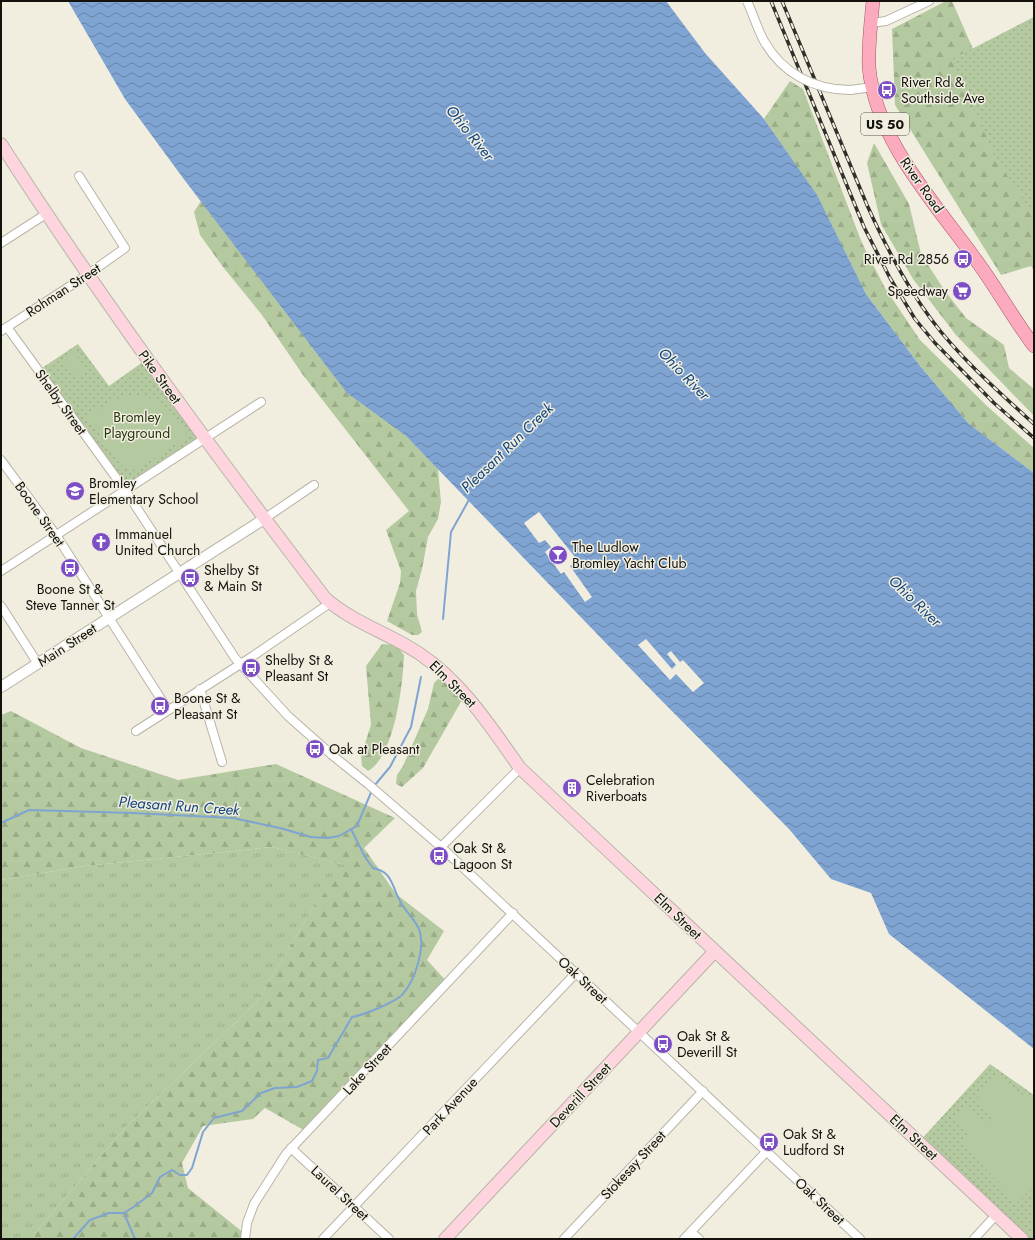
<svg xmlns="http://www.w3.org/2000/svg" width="1035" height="1240" viewBox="0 0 1035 1240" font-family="Jost,sans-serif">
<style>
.grass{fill:url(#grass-tufts)}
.forest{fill:url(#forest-firs)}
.park{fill:url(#park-dots)}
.pitch{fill:#b4c99f}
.water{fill:url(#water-waves)}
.pier{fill:#f1eee0}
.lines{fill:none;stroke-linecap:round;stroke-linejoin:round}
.stream{stroke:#7fa4d2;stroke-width:2}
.minor-casing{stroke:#b7b4a7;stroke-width:10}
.tertiary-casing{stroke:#b7b4a7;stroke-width:12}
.secondary-casing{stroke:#b7b4a7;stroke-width:14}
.primary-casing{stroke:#a95164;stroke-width:14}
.minor{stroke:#fff;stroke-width:8}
.tertiary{stroke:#fff;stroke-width:10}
.secondary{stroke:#fed5df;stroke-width:12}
.primary{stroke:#fcabbe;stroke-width:13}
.rail-casing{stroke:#302f29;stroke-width:3.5}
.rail{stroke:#f1eee0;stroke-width:2;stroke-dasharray:6;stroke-linecap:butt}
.minor-bridge-casing{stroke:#b7b4a7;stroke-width:10;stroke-linecap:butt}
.minor-bridge{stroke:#fff;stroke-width:8}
.labels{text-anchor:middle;stroke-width:3;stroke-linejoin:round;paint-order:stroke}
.shield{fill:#f1eee0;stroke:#56544c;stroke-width:1}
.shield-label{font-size:13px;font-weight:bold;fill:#13120d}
.poi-label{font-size:14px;fill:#13120d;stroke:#f1eee0;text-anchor:start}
.street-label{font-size:14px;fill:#13120d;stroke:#f1eee0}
.park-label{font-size:14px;fill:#25360e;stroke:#f1eee0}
.water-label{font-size:15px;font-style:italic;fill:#12457d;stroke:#f1eee0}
</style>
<defs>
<pattern id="grass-tufts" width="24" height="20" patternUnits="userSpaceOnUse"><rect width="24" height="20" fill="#b4c99f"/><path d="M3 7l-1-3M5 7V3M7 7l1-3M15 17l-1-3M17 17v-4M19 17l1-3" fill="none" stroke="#9aac88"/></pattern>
<pattern id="forest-firs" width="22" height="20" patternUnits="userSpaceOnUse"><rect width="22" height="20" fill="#b4c99f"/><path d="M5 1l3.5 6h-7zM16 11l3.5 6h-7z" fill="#9aac88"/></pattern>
<pattern id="park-dots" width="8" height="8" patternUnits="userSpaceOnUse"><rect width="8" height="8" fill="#b4c99f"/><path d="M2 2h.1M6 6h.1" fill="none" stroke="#9aac88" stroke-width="1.8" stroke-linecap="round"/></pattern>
<pattern id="water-waves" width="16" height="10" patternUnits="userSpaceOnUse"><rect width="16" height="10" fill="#7fa4d2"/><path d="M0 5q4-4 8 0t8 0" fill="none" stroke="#6784a9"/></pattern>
</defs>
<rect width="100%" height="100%" fill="#f1eee0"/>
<polygon class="grass" points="272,847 346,865 311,911 257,1002 125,1128 30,1239 1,1239 1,880 85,866"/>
<g class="forest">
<polygon points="946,1 952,1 973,49 1034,17 1034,271 1031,266 1001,275 895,105 892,29"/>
<polygon points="790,81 803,89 862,243 885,288 920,340 987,406 1034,448 1034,473 969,424 920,366 866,294 817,196 764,119"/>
<polygon points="874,143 909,204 921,254 945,291 966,318 1004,345 1009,368 1034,389 1034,416 956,335 913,279 881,224 867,163"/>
<polygon points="206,193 405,435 438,469 441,502 438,519 428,537 422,569 416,591 417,614 422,632 418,635 412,635 387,621 400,583 401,571 386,530 409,511 303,375 262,315 223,267 200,235 194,212"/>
<path d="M382 644 396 645 404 655C403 683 395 756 368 771L362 766 361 756 371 725 366 666Z"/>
<polygon points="439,678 445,679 462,700 423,768 402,787 396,784 397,775 403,766 428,709 434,683"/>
<polygon points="11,711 81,748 178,780 276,764 395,818 364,848 396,894 444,931 427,960 448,983 307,1132 265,1108 253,1119 203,1126 182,1163 188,1188 245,1234 245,1239 30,1239 125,1128 257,1002 311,911 345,865 272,847 85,866 1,880 1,715"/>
</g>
<g class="park">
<polygon points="1034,17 1034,216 996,159 952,59"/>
<polygon points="78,344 109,386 147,359 205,439 125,490 39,370"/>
<polygon points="990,1064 1034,1095 1034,1239 1022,1239 919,1142"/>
</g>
<g class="pitch">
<polygon points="73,351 86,369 76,376 63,359"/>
<path d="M131 395C166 397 169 411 188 436L136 470 123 468 87 417 112 400Z"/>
<polygon points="996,1074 1034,1103 1034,1186 1017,1203 962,1144 971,1135 952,1120 964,1105 985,1122 994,1116 975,1102"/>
</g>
<polygon class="water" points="68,1 666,1 705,53 764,119 817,195 866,294 920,366 969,424 1034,473 1034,1049 889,934 871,893 831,879 789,829 656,695 405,435 347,393 183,178 125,99"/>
<g class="pier">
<polygon points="539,512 578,561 570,566 592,597 585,602 564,572 561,574 545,552 551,547 545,540 539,543 524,523"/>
<polygon points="646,639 672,669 676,665 667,654 671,651 680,662 683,660 704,683 693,692 676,674 670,680 638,645"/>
</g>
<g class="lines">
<g class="stream">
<polyline points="443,619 451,532 470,498"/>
<polyline points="374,786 390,767 411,727 421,677"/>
<polyline points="1,823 29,810 132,813 233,818 280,828 311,837 327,838 339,836 357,826 372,790"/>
<polyline points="124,1213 135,1239"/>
<path d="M73 1239 90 1220 109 1213H124L135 1206 152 1193 160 1177 172 1170 180 1175H187L192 1168 203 1132 214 1118 242 1111 261 1093 275 1088 297 1087 312 1081 317 1071 318 1060 328 1058 352 1017C364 1015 393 1003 402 995 415 981 426 947 419 929 414 918 405 911 400 901 391 885 393 872 373 868L365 857 351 829"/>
</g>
<defs>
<g id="minor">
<polyline points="871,23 886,21 929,1"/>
<polyline points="850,90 873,87"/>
<polyline points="1,243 46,214"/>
<polyline points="7,327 125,490 235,658 288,716 332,755 368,784 441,847 860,1239"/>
<polyline points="1,331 87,275 125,248 79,176"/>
<polyline points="1,460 56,535 168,710"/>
<polyline points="264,519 314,485"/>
<polyline points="1,571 261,402"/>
<polyline points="1,606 38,664"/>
<polyline points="200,689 222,762"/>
<polyline points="136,731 253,656 330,603"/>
<polyline points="441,847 520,768"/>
<polyline points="291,1148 389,1239"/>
<polyline points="691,1232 699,1239"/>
<polyline points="245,1239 247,1223 254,1204 286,1154 513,913"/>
<polyline points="323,1239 576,973"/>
<polyline points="564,1239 703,1091"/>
<polyline points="684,1239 767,1151"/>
<polyline points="974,1239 996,1215"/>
</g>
<polyline id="tertiary" points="1,687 264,519"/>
<g id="secondary">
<path d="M1 144C102 301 212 450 325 598 353 623 389 633 420 654 463 683 490 726 520 768L1022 1239"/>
<polyline points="445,1239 715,951"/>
</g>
<path id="primary" d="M873 1C871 23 868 45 869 67 875 138 933 201 973 256 995 285 1012 317 1034 346"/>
</defs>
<use href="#minor" class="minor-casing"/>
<use href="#tertiary" class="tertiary-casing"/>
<use href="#secondary" class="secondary-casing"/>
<use href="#primary" class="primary-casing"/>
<use href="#minor" class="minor"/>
<use href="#tertiary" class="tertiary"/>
<use href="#secondary" class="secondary"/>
<use href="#primary" class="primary"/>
<defs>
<g id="rail">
<polyline points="771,1 864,227 890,278 915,319 935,343 994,403 1034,438"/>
<path d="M782 1 867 205C885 245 905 284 931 319 958 356 1000 393 1034 424"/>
</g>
</defs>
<use href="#rail" class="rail-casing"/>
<use href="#rail" class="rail"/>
<defs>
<path id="minor-bridge" d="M747 1C753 14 757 28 764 41 782 73 814 90 850 90"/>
</defs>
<use href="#minor-bridge" class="minor-bridge-casing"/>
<use href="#minor-bridge" class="minor-bridge"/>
</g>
<defs>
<symbol id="bus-disc" viewBox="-11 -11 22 22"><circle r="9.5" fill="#7d4ec6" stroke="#f1eee0"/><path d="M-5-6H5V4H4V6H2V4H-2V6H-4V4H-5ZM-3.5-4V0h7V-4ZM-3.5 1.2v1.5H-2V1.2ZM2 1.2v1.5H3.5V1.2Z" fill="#fff"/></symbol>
<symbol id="supermarket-disc" viewBox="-11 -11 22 22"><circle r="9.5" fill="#7d4ec6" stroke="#f1eee0"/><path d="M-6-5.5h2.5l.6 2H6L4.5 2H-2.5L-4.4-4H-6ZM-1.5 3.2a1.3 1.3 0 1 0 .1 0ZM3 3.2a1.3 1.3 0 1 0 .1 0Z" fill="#fff"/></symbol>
<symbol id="school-disc" viewBox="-11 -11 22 22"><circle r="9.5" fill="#7d4ec6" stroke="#f1eee0"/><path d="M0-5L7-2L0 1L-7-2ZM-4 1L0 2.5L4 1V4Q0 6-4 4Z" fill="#fff"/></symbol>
<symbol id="church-disc" viewBox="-11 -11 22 22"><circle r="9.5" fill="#7d4ec6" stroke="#f1eee0"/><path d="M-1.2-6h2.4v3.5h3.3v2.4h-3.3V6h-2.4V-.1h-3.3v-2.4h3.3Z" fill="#fff"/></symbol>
<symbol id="bar-disc" viewBox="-11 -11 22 22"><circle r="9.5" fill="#7d4ec6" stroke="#f1eee0"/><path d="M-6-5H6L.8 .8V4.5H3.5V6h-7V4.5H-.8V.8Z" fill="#fff"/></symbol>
<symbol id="building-disc" viewBox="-11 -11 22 22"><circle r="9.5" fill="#7d4ec6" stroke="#f1eee0"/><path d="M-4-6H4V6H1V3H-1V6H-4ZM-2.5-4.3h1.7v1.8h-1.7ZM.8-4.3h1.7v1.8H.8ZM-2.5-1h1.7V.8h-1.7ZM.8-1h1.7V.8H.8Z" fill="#fff"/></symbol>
</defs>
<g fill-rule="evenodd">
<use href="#bus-disc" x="876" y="79" width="22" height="22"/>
<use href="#bus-disc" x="952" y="248" width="22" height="22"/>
<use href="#supermarket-disc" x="951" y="280" width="22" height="22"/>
<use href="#school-disc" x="64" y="480" width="22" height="22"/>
<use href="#church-disc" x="90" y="531" width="22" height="22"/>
<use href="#bar-disc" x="547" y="544" width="22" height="22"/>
<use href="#bus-disc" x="59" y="557" width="22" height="22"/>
<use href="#bus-disc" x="179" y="567" width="22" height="22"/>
<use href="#bus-disc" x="240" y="657" width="22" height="22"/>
<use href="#bus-disc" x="149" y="695" width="22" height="22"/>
<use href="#bus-disc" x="304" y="738" width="22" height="22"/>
<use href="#building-disc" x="561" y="777" width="22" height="22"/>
<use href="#bus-disc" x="428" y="845" width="22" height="22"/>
<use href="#bus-disc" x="652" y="1033" width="22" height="22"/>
<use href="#bus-disc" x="758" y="1131" width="22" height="22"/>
</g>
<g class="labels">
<rect class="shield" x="861" y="113" width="48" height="22" rx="3"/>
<g class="shield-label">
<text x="885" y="129">US 50</text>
</g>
<g class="poi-label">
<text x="901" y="87">River Rd &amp;<tspan x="901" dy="16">Southside Ave</tspan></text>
<text x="949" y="264" text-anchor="end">River Rd 2856</text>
<text x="948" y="296" text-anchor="end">Speedway</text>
<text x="89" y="488">Bromley<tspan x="89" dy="16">Elementary School</tspan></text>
<text x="115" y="539">Immanuel<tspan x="115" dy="16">United Church</tspan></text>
<text x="572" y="552">The Ludlow<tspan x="572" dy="16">Bromley Yacht Club</tspan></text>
<text x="204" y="575">Shelby St<tspan x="204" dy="16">&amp; Main St</tspan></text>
<text x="70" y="594" text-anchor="middle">Boone St &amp;<tspan x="70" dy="16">Steve Tanner St</tspan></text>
<text x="265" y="665">Shelby St &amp;<tspan x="265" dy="16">Pleasant St</tspan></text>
<text x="174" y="703">Boone St &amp;<tspan x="174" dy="16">Pleasant St</tspan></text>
<text x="329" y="754">Oak at Pleasant</text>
<text x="586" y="785">Celebration<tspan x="586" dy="16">Riverboats</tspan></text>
<text x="453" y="853">Oak St &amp;<tspan x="453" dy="16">Lagoon St</tspan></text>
<text x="677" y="1041">Oak St &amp;<tspan x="677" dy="16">Deverill St</tspan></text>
<text x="783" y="1139">Oak St &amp;<tspan x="783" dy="16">Ludford St</tspan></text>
</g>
<g class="street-label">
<text transform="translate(922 185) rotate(55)" y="5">River Road</text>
<text transform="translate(63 290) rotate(-33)" y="5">Rohman Street</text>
<text transform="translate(160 377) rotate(54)" y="5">Pike Street</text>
<text transform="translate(61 402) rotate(54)" y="5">Shelby Street</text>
<text transform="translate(40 514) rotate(55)" y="5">Boone Street</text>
<text transform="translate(67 645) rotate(-33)" y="5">Main Street</text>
<text transform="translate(453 684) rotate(45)" y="5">Elm Street</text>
<text transform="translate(678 916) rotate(44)" y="5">Elm Street</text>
<text transform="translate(583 980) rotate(43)" y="5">Oak Street</text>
<text transform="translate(367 1069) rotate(-47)" y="5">Lake Street</text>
<text transform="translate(580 1095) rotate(-47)" y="5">Deverill Street</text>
<text transform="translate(450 1106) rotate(-47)" y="5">Park Avenue</text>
<text transform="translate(914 1137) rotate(43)" y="5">Elm Street</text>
<text transform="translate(633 1165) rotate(-47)" y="5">Stokesay Street</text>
<text transform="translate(340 1193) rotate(43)" y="5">Laurel Street</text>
<text transform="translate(820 1201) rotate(43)" y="5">Oak Street</text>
</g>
<g class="park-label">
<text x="137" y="422">Bromley<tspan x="137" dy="16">Playground</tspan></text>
</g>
<g class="water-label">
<text transform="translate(470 133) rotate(51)" y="5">Ohio River</text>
<text transform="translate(684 374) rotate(46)" y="5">Ohio River</text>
<text transform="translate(507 448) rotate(-44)" y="5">Pleasant Run Creek</text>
<text transform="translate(915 601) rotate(44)" y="5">Ohio River</text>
<text transform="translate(179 806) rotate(4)" y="5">Pleasant Run Creek</text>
</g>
</g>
<rect width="1035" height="1240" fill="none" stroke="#13120d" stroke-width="4"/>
</svg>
